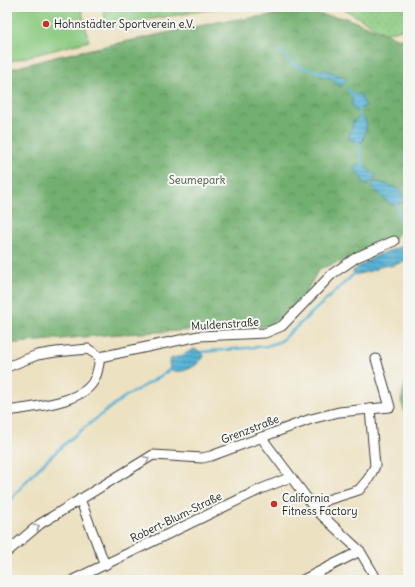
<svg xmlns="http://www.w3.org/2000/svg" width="415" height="587" viewBox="0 0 415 587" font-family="Delius,sans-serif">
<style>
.green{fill:url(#green-dots);stroke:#54744f}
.forest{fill:url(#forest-crowns);stroke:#476646}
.pitch{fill:#8dcb82;stroke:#54744f}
.water{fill:url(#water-rules);stroke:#3a6878}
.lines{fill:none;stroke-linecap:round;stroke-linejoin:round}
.stream{stroke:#57b3d5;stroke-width:2.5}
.street-casing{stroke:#3b3a35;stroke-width:11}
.street{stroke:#fff;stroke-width:9}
.oneway{stroke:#999}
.poi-dot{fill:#c8321e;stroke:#f6f6f2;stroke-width:1.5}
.labels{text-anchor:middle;stroke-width:4;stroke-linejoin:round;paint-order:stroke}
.poi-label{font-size:11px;fill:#1c1c1c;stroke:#f6f6f2;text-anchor:start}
.park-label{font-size:11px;fill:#445940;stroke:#f6f6f2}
.street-label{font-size:11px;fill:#1c1c1c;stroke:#f6f6f2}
</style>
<defs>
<pattern id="green-dots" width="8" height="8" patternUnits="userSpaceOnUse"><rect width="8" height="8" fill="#8dcb82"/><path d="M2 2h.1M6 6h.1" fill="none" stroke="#79ae70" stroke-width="1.8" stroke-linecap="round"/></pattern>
<pattern id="forest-crowns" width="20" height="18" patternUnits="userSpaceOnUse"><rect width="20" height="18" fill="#72af70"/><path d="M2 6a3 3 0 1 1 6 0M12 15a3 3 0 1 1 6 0" fill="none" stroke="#5d8e5b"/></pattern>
<pattern id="water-rules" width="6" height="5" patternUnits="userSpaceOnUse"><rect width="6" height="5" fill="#57b3d5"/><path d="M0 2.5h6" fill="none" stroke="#4791ac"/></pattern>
</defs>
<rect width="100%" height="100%" fill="#f6f6f2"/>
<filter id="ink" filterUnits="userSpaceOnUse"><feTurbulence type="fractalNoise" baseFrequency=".025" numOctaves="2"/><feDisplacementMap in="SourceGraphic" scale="8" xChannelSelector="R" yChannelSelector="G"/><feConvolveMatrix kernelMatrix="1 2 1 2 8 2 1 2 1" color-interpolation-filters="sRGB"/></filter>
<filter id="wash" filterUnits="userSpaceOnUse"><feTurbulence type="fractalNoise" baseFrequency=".012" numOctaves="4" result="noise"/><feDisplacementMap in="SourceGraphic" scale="16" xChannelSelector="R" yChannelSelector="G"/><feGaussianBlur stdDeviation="0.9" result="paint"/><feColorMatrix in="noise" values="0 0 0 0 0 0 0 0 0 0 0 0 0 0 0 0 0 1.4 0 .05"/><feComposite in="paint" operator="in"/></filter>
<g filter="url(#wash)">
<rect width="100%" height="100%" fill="#ece1c1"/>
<g class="green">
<polygon points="102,7 228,7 107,26"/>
<polygon points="341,7 408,7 408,27 385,34"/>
</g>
<g class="forest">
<polygon points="299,12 346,18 399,39 408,37 408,211 403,217 403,229 389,244 319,269 303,297 269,326 105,335 7,344 7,70 59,56 217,22"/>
<polygon points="408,367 408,422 401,401"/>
</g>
<polygon class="pitch" points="7,7 81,7 89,41 7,62"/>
<g class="water">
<polygon points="321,70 327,70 347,79 341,87 330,78 320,76"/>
<polygon points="359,93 366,106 355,111 351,103 353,97"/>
<polygon points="358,118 363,118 367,123 363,142 348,139 354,121"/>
<path d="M357 164C364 164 371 171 376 177L366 186 354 167Z"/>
<polygon points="375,181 400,189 404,202 391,205 371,186"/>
<polygon points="408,244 408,260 391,266 382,265 374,270 355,275 353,272 354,270 378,255"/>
<path d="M194 349 202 352 204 356C199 366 180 376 170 369L169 362 172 358 179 357Z"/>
</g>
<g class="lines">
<g class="stream">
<polyline points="279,50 293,65 322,73"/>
<polyline points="347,88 355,98"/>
<polyline points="359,108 361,121"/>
<polyline points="357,137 363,167"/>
<polyline points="396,202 401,224"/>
<polyline points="202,352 267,346 281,341 354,274"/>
<path d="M7 505C38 462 82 429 123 398 132 392 167 374 170 369"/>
</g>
</g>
</g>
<g filter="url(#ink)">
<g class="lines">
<defs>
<g id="street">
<polyline points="7,367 37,355 56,352 88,349 100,357 199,336 265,333 282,326 332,274 357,257 394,241"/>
<path d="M8 411C31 407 86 403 95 378 98 372 99 364 100 357"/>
<polyline points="261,437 315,509 360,551 377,580"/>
<polyline points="80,499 105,565"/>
<polyline points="315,509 327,500 359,490 369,478 375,466 370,409"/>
<polyline points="7,552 40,524 153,455 202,458 211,456 311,419 339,412 390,407 376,359"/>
<polyline points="73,580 261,489 291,477"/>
<polyline points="303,580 360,551"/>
</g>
</defs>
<use href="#street" class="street-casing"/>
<use href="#street" class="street"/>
</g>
<defs><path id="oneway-chevron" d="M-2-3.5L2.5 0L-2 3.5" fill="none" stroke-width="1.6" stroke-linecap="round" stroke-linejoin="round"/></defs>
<g class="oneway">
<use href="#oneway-chevron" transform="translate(147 459) rotate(-30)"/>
<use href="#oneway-chevron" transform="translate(37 527) rotate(-35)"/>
</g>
</g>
<g class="poi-dot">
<circle cx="46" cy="24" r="4"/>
<circle cx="274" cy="504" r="4"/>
</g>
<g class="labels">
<g class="poi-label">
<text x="54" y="28">Hohnstädter Sportverein e.V.</text>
<text x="282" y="502">California<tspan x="282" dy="13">Fitness Factory</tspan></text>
</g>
<g class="park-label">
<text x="197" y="184">Seumepark</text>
</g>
<g class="street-label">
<text transform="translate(225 324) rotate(-4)" y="4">Muldenstraße</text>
<text transform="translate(250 429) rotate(-21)" y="4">Grenzstraße</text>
<text transform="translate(176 517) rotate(-26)" y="4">Robert-Blum-Straße</text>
</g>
</g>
<rect width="415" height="587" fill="none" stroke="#f6f6f2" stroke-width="24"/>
</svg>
